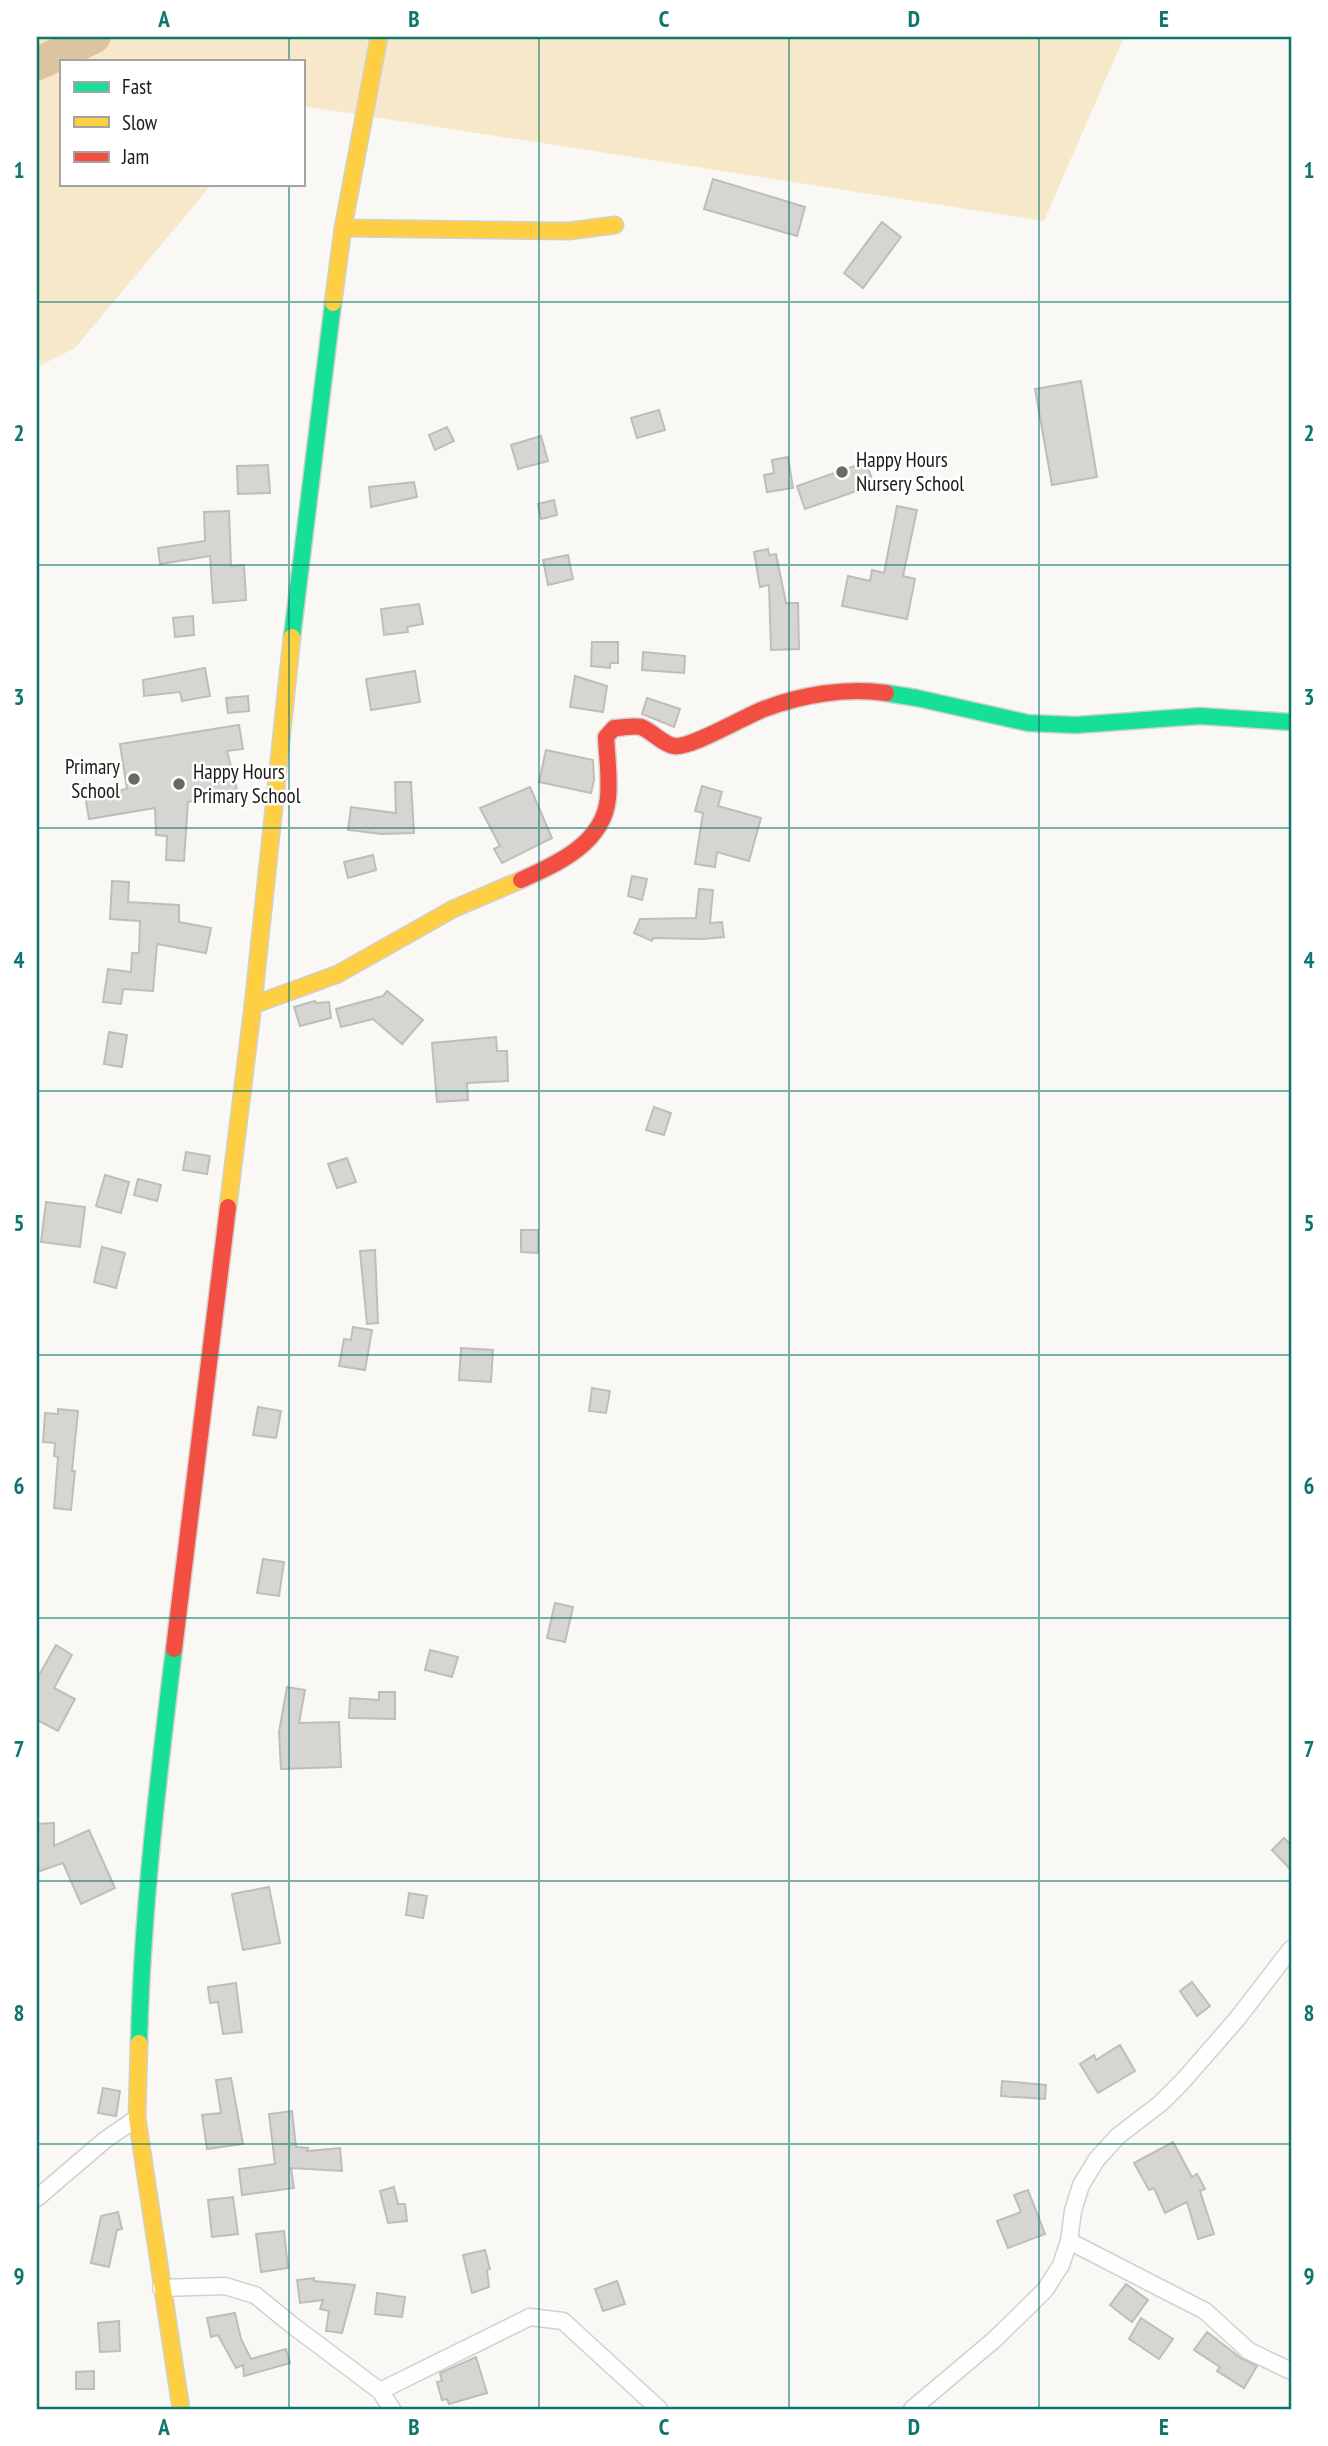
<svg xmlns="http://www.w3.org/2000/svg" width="1328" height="2446" viewBox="0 0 1328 2446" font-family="'PT Sans Narrow',sans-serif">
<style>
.green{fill:#f8e8ca}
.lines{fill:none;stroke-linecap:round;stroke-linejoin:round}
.river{stroke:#dac59e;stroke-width:33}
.building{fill:#d7d5d2;stroke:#bfbdba;stroke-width:2}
.street-casing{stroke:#d1d0cd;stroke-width:19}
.fast-casing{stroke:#d1d0cd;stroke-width:19}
.slow-casing{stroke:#d1d0cd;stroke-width:19}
.jam-casing{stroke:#d1d0cd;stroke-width:19}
.street{stroke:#fefefe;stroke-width:16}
.fast{stroke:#16e098;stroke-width:16}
.slow{stroke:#ffcf43;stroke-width:16}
.jam{stroke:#f24e42;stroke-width:16}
.grid{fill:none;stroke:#0f766e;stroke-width:2;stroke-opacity:0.55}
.poi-dot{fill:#6a6966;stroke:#fff;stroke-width:2.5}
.labels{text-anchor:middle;stroke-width:5;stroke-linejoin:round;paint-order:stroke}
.poi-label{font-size:21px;fill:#1d1c19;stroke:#fff;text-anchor:start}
.neatline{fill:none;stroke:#0f766e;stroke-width:2.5}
.grid-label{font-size:23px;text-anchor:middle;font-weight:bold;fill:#0f766e}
</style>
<rect width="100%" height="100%" fill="#faf8f5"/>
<polygon class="green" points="37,37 1124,37 1044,221 303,106 303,61 61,61 61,184 212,184 75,348 37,367"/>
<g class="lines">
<polyline class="river" points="37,64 94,37"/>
</g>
<g class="building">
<polygon points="713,179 805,207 797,236 704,209"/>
<polygon points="882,222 901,237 863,288 844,273"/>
<polygon points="1081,381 1097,477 1052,485 1035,389"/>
<polygon points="659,410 665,430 637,438 631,418"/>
<polygon points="447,427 454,441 435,450 429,435"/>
<polygon points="541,436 548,461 518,469 511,445"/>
<polygon points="788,457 793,488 767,492 764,475 774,473 772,460"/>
<polygon points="866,462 874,485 805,509 797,486"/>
<polygon points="268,465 270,493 238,494 237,466"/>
<polygon points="414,482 417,497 371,507 369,487"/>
<polygon points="554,500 557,515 541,519 538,504"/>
<polygon points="897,506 917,510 903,576 915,579 907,619 842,606 848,576 870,581 872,570 884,573"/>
<polygon points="229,511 231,566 244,565 246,600 213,603 210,556 160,564 158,548 205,541 204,512"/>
<polygon points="768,549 769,555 776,554 786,603 798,603 799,649 771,650 769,585 760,587 754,552"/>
<polygon points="568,555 573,579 548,585 543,560"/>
<polygon points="419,604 423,624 407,627 408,632 384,635 381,609"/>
<polygon points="193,616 194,635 175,637 173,618"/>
<polygon points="592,642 618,642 618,663 610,663 610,668 591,666"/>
<polygon points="643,652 685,656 684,673 642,670"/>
<polygon points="205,668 210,696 182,701 180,692 144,696 143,680"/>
<polygon points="415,671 420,702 371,710 366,679"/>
<polygon points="575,676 607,686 603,712 570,707"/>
<polygon points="248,696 249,711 228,713 226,698"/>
<polygon points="647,698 680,709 674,727 642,714"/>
<polygon points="239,725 243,749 227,751 237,790 188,802 184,861 166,860 167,836 156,835 155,808 89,819 85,795 127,789 120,744"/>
<polygon points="546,750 593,760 594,780 591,793 539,782"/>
<polygon points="395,782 411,782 414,833 382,834 348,830 351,807 396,813"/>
<polygon points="702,786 722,792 718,806 761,818 749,861 717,852 715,867 695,864 703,813 695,811"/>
<polygon points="530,787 552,838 502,863 494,849 500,846 480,808"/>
<polygon points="373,855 376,870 348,878 344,862"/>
<polygon points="632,876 647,879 642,900 628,896"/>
<polygon points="112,881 129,882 128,902 179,905 179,922 211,928 206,953 157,944 153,991 123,989 121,1004 103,1002 108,969 131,972 132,953 139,953 140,921 110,919"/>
<polygon points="699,889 713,890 710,923 722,922 724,937 703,939 653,938 652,941 634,933 640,919 696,918"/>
<polygon points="387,991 423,1020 402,1044 373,1019 341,1027 336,1009 383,996"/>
<polygon points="315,1001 316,1003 329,1002 331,1018 300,1026 294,1007"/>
<polygon points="109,1032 127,1035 122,1067 104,1064"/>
<polygon points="496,1037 497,1051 507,1051 508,1081 467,1083 468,1100 437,1102 432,1043"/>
<polygon points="654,1107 671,1113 664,1135 646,1130"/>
<polygon points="186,1152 210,1156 207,1174 183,1170"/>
<polygon points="347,1158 356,1182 337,1188 328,1164"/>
<polygon points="105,1175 129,1182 121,1213 96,1206"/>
<polygon points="138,1179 161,1185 157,1201 134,1195"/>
<polygon points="46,1202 85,1207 80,1247 41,1242"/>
<polygon points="521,1230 538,1230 538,1253 521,1252"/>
<polygon points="102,1247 125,1253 116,1288 94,1282"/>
<polygon points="375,1250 378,1323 367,1324 360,1251"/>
<polygon points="353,1327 372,1330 365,1370 339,1366 344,1339 351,1340"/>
<polygon points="461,1348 493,1350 491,1382 459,1380"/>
<polygon points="592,1388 610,1391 606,1413 589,1411"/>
<polygon points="258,1407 281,1411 276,1438 253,1435"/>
<polygon points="58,1409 78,1411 72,1471 75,1471 71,1510 54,1508 58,1457 54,1456 55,1443 43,1442 45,1413 58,1414"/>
<polygon points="263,1559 284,1562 279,1596 257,1593"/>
<polygon points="555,1603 573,1607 565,1642 547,1638"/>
<polygon points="56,1645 72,1655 54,1688 75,1699 58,1731 37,1720 37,1679"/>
<polygon points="430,1650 458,1657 452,1677 425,1670"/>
<polygon points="287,1687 305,1690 299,1723 339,1722 341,1767 281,1769 279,1732"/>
<polygon points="379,1692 395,1692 395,1719 349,1718 350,1698 379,1700"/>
<polygon points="54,1823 54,1846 89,1830 115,1888 81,1904 63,1863 37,1872 37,1824"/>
<polygon points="1284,1838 1291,1845 1291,1870 1272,1850"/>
<polygon points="269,1887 280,1943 243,1950 232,1894"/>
<polygon points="409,1893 427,1896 423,1918 406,1915"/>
<polygon points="1192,1982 1210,2006 1197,2016 1180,1991"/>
<polygon points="236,1983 242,2032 223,2034 218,2002 210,2003 208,1987"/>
<polygon points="1120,2045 1135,2071 1098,2093 1080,2064 1094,2055 1096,2060"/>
<polygon points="231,2078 243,2144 207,2149 202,2115 221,2113 216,2080"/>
<polygon points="1002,2081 1046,2085 1045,2099 1001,2096"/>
<polygon points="103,2088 120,2091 116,2116 98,2113"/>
<polygon points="292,2111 296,2147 308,2148 307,2151 340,2148 342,2171 291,2168 294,2188 242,2195 239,2169 275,2164 269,2114"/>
<polygon points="1173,2142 1192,2177 1197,2174 1205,2189 1200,2191 1214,2234 1198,2239 1187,2202 1165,2213 1154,2188 1149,2190 1134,2163"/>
<polygon points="394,2187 398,2204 405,2204 407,2221 388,2223 380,2191"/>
<polygon points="1028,2190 1045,2234 1008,2248 997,2221 1021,2212 1014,2195"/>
<polygon points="233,2197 238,2234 212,2237 208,2200"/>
<polygon points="118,2212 122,2229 117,2230 109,2267 91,2263 101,2216"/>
<polygon points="284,2231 288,2268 261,2272 256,2234"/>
<polygon points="485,2250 490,2269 487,2270 489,2287 472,2293 463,2255"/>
<polygon points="314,2278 314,2281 355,2285 342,2333 326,2331 329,2311 320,2309 323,2300 300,2303 297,2280"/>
<polygon points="617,2281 625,2304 603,2311 595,2289"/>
<polygon points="1126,2284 1148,2300 1132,2322 1110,2305"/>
<polygon points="377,2293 405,2297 402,2317 375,2314"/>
<polygon points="235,2313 241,2339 251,2359 286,2349 290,2363 244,2376 243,2365 236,2368 218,2335 211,2337 207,2318"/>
<polygon points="1141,2318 1173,2339 1159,2359 1129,2339"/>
<polygon points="119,2321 120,2351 100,2352 98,2323"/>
<polygon points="1207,2332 1242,2359 1257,2366 1244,2388 1217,2371 1220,2367 1194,2350"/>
<polygon points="476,2357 487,2393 449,2404 447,2399 442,2400 437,2382 442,2381 440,2373"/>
<polygon points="94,2371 94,2389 76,2389 76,2372"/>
</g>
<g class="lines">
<defs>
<g id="street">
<polyline points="37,2198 105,2140 137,2118"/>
<polyline points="1069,2241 1205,2311 1249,2351 1291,2371"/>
<polyline points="161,2288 225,2286 255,2295 292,2325 380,2391 392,2409"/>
<polyline points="380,2391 530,2317 563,2321 659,2409"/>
<polyline points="912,2409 994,2340 1045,2290 1061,2265 1069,2241 1073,2211 1081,2185 1097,2159 1118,2136 1161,2103 1182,2082 1237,2019 1291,1949"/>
</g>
<g id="fast">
<polyline points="292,637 333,303"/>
<polyline points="886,693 917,698 1028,723 1076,725 1200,716 1291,722"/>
<path d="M139 2043C142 1912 158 1780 174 1649"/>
</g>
<g id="slow">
<polyline points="343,228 569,231 615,225"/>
<polyline points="333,303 343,228 379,37"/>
<polyline points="253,1005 338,974 453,909 521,880"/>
<polyline points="228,1207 253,1005 292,637"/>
<polyline points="139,2043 137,2118 181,2409"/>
</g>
<g id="jam">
<path d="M521 880C557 864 604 843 608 798 610 778 607 757 606 737L614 728C622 728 633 725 641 727 652 731 662 744 674 746 690 749 745 716 764 709 801 695 846 687 886 693"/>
<polyline points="174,1649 228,1207"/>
</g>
</defs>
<use href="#street" class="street-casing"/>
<use href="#fast" class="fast-casing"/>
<use href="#slow" class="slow-casing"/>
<use href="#jam" class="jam-casing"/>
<use href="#street" class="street"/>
<use href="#fast" class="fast"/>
<use href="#slow" class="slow"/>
<use href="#jam" class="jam"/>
</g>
<path class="grid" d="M289 37V61M539 37V2409M789 37V2409M1039 37V2409M289 184V2409M37 302H1291M37 565H1291M37 828H1291M37 1091H1291M37 1355H1291M37 1618H1291M37 1881H1291M37 2144H1291"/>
<g class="poi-dot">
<circle cx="842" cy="472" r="7"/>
<circle cx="134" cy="779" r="7"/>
<circle cx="179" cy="784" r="7"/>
</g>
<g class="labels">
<g class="poi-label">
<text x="856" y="467">Happy Hours<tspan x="856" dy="24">Nursery School</tspan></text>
<text x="120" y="774" text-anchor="end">Primary<tspan x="120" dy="24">School</tspan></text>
<text x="193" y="779">Happy Hours<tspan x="193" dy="24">Primary School</tspan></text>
</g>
</g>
<rect width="1328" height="2446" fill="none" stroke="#ffffff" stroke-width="77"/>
<rect x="60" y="60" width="245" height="126" fill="#ffffff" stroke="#a5a4a3" stroke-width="2"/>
<rect x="74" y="82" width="35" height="10" fill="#16e098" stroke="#a5a4a3" stroke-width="2"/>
<text x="122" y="94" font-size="21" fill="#1d1c19">Fast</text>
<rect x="74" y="117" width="35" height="10" fill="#ffcf43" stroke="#a5a4a3" stroke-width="2"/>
<text x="122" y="130" font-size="21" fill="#1d1c19">Slow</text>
<rect x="74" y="152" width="35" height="10" fill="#f24e42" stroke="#a5a4a3" stroke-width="2"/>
<text x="122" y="164" font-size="21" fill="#1d1c19">Jam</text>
<rect x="38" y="38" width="1252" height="2370" class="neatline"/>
<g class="grid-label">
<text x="164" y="27">A</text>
<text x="414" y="27">B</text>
<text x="664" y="27">C</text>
<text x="914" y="27">D</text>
<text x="1164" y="27">E</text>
<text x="19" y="178">1</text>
<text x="1309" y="178">1</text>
<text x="19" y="441">2</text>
<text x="1309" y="441">2</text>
<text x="19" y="705">3</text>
<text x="1309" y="705">3</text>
<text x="19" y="968">4</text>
<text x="1309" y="968">4</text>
<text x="19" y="1231">5</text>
<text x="1309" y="1231">5</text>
<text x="19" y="1494">6</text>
<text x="1309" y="1494">6</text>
<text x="19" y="1757">7</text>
<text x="1309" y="1757">7</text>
<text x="19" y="2021">8</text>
<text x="1309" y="2021">8</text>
<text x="19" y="2284">9</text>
<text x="1309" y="2284">9</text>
<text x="164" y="2435">A</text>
<text x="414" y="2435">B</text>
<text x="664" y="2435">C</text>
<text x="914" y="2435">D</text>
<text x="1164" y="2435">E</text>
</g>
</svg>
